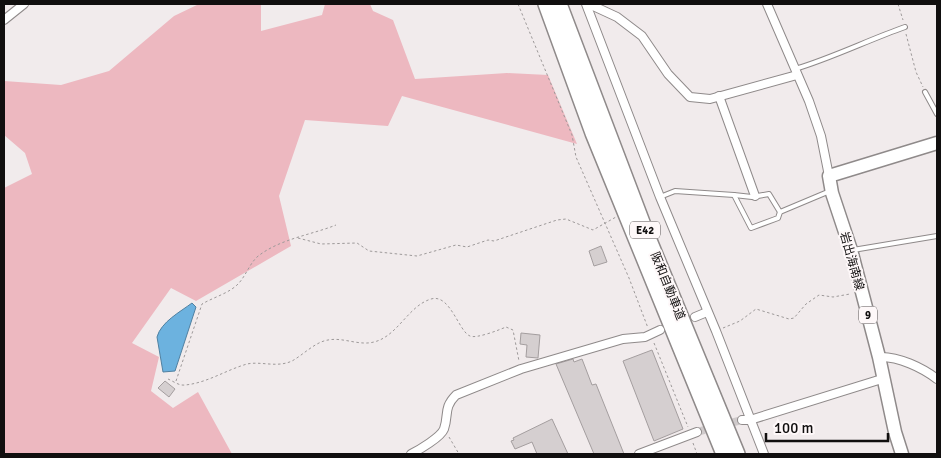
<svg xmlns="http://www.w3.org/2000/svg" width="941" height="458" viewBox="0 0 941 458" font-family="Signika,'Noto Sans JP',sans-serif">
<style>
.green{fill:#edb8c0}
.water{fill:#6cb2df;stroke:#5181a1}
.building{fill:#d5cfd0;stroke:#a49e9f}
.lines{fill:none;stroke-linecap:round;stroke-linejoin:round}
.minor-tunnel{stroke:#cfcacb;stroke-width:8;stroke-dasharray:8 4;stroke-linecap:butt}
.service-casing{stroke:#8f8a8a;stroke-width:6}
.minor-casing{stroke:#8f8a8a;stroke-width:10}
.primary-casing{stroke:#8f8a8a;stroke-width:15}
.motorway-casing{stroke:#8f8a8a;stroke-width:18}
.path{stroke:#9d9999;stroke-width:1;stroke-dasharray:2.5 2.5;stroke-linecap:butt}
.service{stroke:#fff;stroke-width:4}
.minor{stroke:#fff;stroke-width:8}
.primary{stroke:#fff;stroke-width:12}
.motorway{stroke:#fff;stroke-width:15}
.labels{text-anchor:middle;stroke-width:4;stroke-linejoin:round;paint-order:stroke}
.shield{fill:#fef8f9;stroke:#585555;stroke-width:1}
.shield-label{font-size:11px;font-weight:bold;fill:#110f0f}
.street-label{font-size:12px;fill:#110f0f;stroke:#fef8f9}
</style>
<rect width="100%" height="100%" fill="#f1ebec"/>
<polygon class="green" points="199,4 261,4 261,31 322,15 325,4 370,4 373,11 393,20 415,79 507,73 548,75 577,144 402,96 388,126 305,120 279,196 291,246 196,301 171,288 132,343 159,357 151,391 173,408 198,392 232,454 4,454 4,188 32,174 25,153 4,135 4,81 61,85 109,71 174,16"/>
<path class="water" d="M192 303 196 307 175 371 163 372 157 337C161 322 180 312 192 303Z"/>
<g class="building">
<polygon points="601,246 607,262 594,266 589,251"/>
<polygon points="521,333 540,335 538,358 526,357 527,345 520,344"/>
<polygon points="652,350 683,429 654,441 623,361"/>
<polygon points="573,359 574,362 582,359 592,385 596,384 624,454 594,454 556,364"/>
<polygon points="165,381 175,389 169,397 158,388"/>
<polygon points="552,419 568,454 537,454 532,442 515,449 511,441 514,440 513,438"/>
</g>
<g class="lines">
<polyline class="minor-tunnel" points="697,432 742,420"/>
<defs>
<g id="service">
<path d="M795 69C832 58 868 40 905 27"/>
<polyline points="925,92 937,114"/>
<polyline points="734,195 752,197 769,194 780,212"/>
<polyline points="660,197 675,191 734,195 751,228 778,218 780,212 830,191"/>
<polyline points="853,250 937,236"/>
</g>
<g id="minor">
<polyline points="586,4 660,197 716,331 764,454"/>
<polyline points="589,4 617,17 642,36 668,74 690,97 710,99 797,75"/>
<polyline points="767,4 809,101 821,136 829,176"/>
<polyline points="4,20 24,4"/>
<polyline points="719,96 755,196"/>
<polyline points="695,317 707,312"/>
<path d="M879 357C898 356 923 368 937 379"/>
<polyline points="742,420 750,420 885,378"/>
<path d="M411 454C419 450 441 437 444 429 449 415 443 408 456 395L521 369 623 339 645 337 660 330"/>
<polyline points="639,454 697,432"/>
</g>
<polyline id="primary" points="902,454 895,432 879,357 851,250 832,193 829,176 937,143"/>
<g id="motorway">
<polyline points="546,4 593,133 724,454"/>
<polyline points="559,4 646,233 737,454"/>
</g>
</defs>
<use href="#service" class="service-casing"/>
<use href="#minor" class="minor-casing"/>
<use href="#primary" class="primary-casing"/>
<use href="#motorway" class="motorway-casing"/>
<g class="path">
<polyline points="518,4 572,135 576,157 629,278 648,328"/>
<polyline points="898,4 903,20"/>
<polyline points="906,34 916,72 923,87"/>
<polyline points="298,238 321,244 357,243 369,251 417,256 456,245 467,247 488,240 494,241 557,220 566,219 593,230 616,217"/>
<polyline points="723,328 740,321 756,309 789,319 794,318 806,304 819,295 833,297 850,294"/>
<polyline points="654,343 688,427"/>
<path d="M168 379C173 381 179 386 185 385 207 383 226 370 247 364 261 361 277 368 292 361 303 355 315 342 328 340 343 337 359 346 374 342 398 336 408 306 431 299 450 293 459 332 470 336 476 339 499 330 506 327L513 330 519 361"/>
<path d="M176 381 202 304C214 297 230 293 239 283 246 275 249 265 257 257 279 239 311 235 336 225"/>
<polyline points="449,437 459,454"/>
<polyline points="693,443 697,454"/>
</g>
<use href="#service" class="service"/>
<use href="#minor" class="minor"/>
<use href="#primary" class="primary"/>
<use href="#motorway" class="motorway"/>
</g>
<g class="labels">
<g class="shield">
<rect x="630" y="221.5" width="30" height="17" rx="4"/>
<rect x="859" y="306.5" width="18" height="17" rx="4"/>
</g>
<g class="shield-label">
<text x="645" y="234">E42</text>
<text x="868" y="319">9</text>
</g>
<g class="street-label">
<text transform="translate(852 261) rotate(74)" y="4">岩出海南線</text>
<text transform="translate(668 286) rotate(68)" y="4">阪和自動車道</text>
</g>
</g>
<rect width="941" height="458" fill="none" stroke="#110f0f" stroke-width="10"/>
<path d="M766 433v8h122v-8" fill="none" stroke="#110f0f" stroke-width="2.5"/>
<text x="774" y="433" font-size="15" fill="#110f0f" stroke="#fef8f9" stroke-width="4" paint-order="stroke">100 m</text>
</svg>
